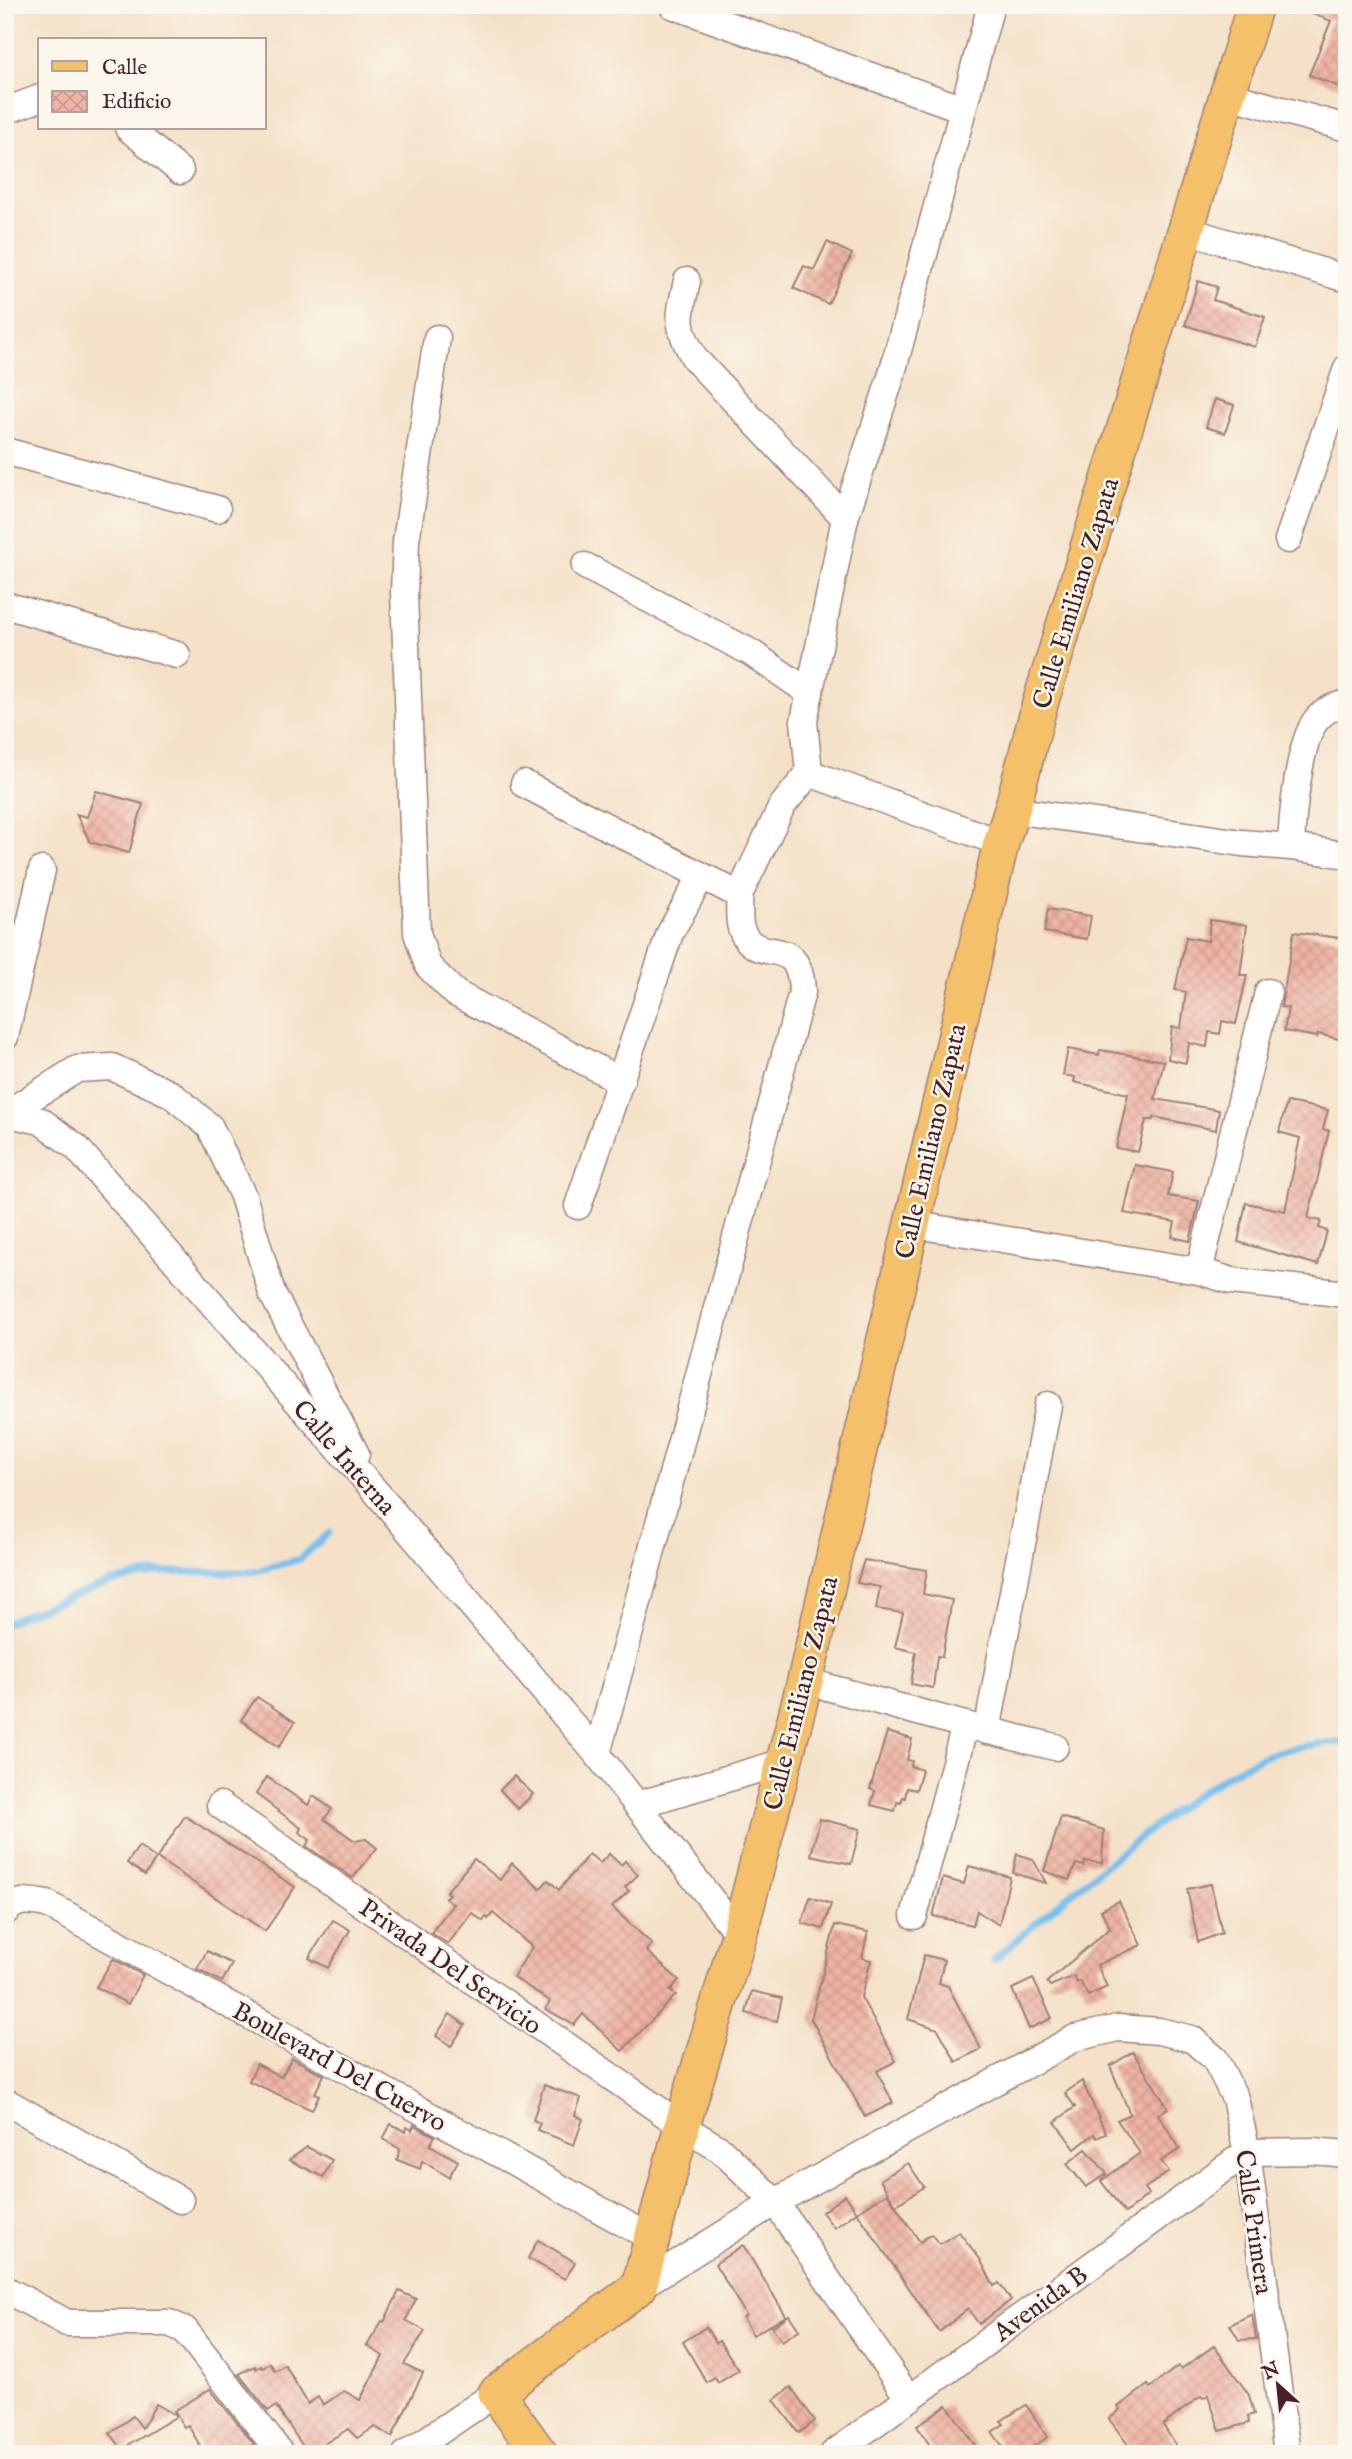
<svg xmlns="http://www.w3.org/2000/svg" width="1352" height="2459" viewBox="0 0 1352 2459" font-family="'IM FELL English',serif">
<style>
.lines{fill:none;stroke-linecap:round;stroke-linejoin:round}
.stream{stroke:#77c0f0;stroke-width:7}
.building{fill:url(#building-cross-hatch)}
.minor-casing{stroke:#9f8079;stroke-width:29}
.major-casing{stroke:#9f8079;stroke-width:38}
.minor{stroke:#fff;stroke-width:26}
.major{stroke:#f4c16a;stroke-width:35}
.labels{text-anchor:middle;stroke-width:5;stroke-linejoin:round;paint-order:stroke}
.street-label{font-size:26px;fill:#4a1f2b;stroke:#fbf7ec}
</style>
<defs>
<pattern id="building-cross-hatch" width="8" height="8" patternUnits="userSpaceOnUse" patternTransform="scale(1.75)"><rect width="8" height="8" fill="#eeb4a4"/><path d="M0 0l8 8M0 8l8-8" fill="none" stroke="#ce9a8d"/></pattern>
</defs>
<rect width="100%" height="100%" fill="#fbf7ec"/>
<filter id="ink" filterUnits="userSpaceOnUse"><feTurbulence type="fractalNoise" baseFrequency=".0143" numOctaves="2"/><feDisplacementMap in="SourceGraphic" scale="14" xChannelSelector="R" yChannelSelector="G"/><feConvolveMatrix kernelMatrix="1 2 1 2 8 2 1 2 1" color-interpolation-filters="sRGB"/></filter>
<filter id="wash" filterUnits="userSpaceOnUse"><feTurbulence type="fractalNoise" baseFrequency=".00686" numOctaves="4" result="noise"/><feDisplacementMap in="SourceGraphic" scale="28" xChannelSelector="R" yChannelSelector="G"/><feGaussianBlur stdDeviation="1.57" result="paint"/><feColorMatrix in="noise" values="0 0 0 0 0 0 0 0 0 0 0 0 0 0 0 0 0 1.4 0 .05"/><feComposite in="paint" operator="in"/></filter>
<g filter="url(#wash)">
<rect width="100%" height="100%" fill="#f4e1c7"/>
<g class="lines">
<g class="stream">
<polyline points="5,1624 21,1616 108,1583 156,1572 253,1572 300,1559 329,1533"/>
<path d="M994 1960C1042 1917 1091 1876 1142 1836 1178 1808 1216 1778 1258 1759 1279 1749 1323 1741 1347 1742"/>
</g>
</g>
<g id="blocks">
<g class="building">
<polygon points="1293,5 1347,5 1347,90 1309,75 1331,21"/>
<polygon points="827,242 852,254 828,304 793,288 804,266 814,270"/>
<polygon points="1198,281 1217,287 1213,300 1265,317 1255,347 1185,325"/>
<polygon points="1215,399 1234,405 1225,433 1206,427"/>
<polygon points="96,791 143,804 129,853 90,842 76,814 87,817"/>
<polygon points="1048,909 1091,916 1087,939 1044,932"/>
<polygon points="1210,920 1247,925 1240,975 1247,975 1236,1024 1222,1021 1220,1034 1209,1032 1207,1047 1189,1043 1186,1063 1168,1059 1172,1027 1181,1028 1186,992 1175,990 1186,937 1208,941"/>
<polygon points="1294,932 1347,939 1347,1041 1318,1034 1317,1037 1284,1031 1288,1008 1281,1007"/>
<polygon points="1068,1049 1099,1055 1100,1050 1164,1061 1155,1099 1219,1110 1216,1130 1154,1117 1153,1120 1146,1120 1138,1152 1116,1148 1128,1094 1074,1082 1075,1077 1063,1075"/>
<polygon points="1287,1102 1328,1110 1323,1129 1329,1131 1308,1218 1321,1221 1319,1228 1327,1231 1318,1265 1238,1242 1246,1203 1285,1211 1300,1138 1279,1132"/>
<polygon points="1135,1165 1173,1172 1168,1196 1199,1201 1190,1241 1172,1237 1175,1222 1124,1213"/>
<polygon points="864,1560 927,1570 923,1594 952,1600 942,1657 937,1656 933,1688 911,1684 916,1652 895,1647 903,1613 876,1609 880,1587 857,1583"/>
<polygon points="257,1697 295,1722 279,1747 241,1720"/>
<polygon points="887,1732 912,1739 907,1760 912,1761 911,1766 922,1770 916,1790 907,1788 905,1798 903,1797 901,1803 897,1802 895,1811 871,1805 875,1791 870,1789"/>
<polygon points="514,1776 533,1794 518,1809 500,1790"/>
<polygon points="267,1777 308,1805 313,1796 332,1809 324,1819 355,1841 366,1839 377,1848 353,1878 306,1846 310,1840 299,1832 301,1828 256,1794"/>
<polygon points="185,1816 295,1887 265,1931 157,1858"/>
<polygon points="1061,1817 1104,1830 1102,1863 1085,1861 1084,1866 1076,1864 1069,1880 1044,1871"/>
<polygon points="820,1819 860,1829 851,1864 811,1855"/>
<polygon points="139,1846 156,1859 145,1875 127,1863"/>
<polygon points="589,1854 600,1863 609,1854 621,1865 625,1861 638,1875 625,1887 629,1891 612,1907 652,1944 646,1951 679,1980 670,1991 676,1995 622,2051 583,2014 574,2025 546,2009 550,2001 513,1977 532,1947 493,1913 488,1919 486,1917 483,1921 472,1913 448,1944 431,1933 453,1904 445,1898 449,1894 446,1892 474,1859 500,1880 512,1863 540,1889 548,1880 559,1890"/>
<polygon points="1017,1854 1033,1859 1046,1883 1013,1873"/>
<polygon points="969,1866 1010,1877 999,1925 977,1911 973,1925 933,1916 943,1878 964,1884"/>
<polygon points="1211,1884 1222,1933 1198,1942 1187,1889"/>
<polygon points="810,1897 831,1904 823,1929 802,1923"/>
<polygon points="1119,1901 1141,1945 1097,1965 1107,1987 1088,1996 1080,1981 1077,1983 1074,1976 1050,1986 1047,1982 1110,1928 1101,1910"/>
<polygon points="333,1920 350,1930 328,1968 309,1958"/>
<polygon points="835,1925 868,1932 862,1958 871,1960 861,1997 896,2061 877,2071 893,2103 865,2117 811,2019"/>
<polygon points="207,1951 232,1964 222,1982 197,1969"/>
<polygon points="924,1955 944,1960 939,1983 948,1986 981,2049 956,2062 938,2029 908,2019"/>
<polygon points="113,1959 143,1975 128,2004 96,1987"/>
<polygon points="1033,1979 1052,2018 1029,2029 1012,1989"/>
<polygon points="752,1991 782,1998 777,2021 746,2013"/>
<polygon points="450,2014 465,2025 451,2046 436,2036"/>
<polygon points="1133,2052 1168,2108 1158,2114 1180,2149 1161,2161 1169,2172 1145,2188 1149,2194 1125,2213 1101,2181 1140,2153 1117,2120 1130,2114 1110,2066"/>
<polygon points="292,2058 324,2075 315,2093 319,2095 312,2110 249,2081 257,2064 281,2077"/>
<polygon points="1082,2081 1106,2133 1097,2138 1094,2134 1075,2149 1055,2122 1075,2107 1065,2093"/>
<polygon points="544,2085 581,2098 575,2115 583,2119 574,2145 537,2130 540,2123 533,2120"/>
<polygon points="391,2124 406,2132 407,2127 412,2130 414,2125 435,2136 430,2145 458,2161 449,2177 422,2161 420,2169 397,2160 400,2149 383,2139"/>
<polygon points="307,2147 332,2160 323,2177 289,2160"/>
<polygon points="1086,2149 1107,2174 1086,2187 1067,2164"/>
<polygon points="908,2163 924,2187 896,2205 880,2180"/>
<polygon points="887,2193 920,2242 931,2234 939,2244 959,2232 980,2259 994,2286 999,2283 1011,2300 979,2324 968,2309 939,2332 857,2212"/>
<polygon points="845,2195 857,2212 834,2228 822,2212"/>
<polygon points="538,2240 575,2262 565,2279 528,2258"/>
<polygon points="743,2245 786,2316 753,2335 743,2318 746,2315 715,2264"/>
<polygon points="399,2291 416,2299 406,2320 425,2331 404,2364 423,2373 392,2437 375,2427 357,2438 348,2429 308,2454 276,2406 268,2411 239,2374 255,2366 256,2369 261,2366 263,2368 270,2363 275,2371 285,2365 308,2404 318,2397 323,2405 344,2391 360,2400 383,2356 367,2346 382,2321 384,2322"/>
<polygon points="1252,2314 1256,2339 1239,2340 1230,2325"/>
<polygon points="789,2315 799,2330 782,2341 772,2327"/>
<polygon points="706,2327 716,2343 719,2341 739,2370 718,2383 715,2378 707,2383 683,2342"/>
<polygon points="1214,2346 1249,2395 1254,2414 1248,2416 1249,2423 1220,2431 1208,2395 1203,2398 1201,2396 1163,2425 1181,2454 1135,2454 1109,2419 1120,2410 1118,2407 1148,2385 1150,2388 1178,2366 1181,2369"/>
<polygon points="791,2387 815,2421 799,2433 774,2400"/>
<polygon points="210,2389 254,2444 237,2454 205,2454 188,2425 184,2427 177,2416 122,2449 110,2433 133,2416 142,2428 156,2404 177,2416 174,2411"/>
<polygon points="947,2405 981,2454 936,2454 917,2426"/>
<polygon points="1026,2405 1048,2437 1022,2454 1009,2454 992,2432 1004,2424 1001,2421"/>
</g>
</g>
</g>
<g filter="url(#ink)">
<use href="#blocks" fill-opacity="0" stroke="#9f8079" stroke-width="2"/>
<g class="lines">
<defs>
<g id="minor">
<polyline points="672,5 963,109"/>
<polyline points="1228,95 1347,128"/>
<polyline points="5,111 40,98"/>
<polyline points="128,128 180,171"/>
<polyline points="1186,230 1347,279"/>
<path d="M687 281C679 317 675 325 695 359L845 518"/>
<polyline points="437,338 406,541 404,593 417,933 428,966 455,993 621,1081"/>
<polyline points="5,451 217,509"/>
<polyline points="1288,540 1347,368"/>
<polyline points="585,566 750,652 810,693"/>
<polyline points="5,605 177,655"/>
<polyline points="809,773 1001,843"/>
<path d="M524 784 739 895C740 905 738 919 741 928 755 970 800 928 802 992L597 1754"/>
<path d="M1012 810 1242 843 1291 847C1292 819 1299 737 1318 718 1326 709 1335 706 1347 703"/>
<polyline points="1291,847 1347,855"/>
<polyline points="739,895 782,806 809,773 804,721 845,518 891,377 991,5"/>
<polyline points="5,1037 42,870"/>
<polyline points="9,1112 77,1069 112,1067 171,1094 210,1127 243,1196 272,1293 356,1454"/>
<polyline points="5,1113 41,1121 76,1147 377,1493 597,1754 739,1935"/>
<polyline points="578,1206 670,933 701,877"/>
<polyline points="910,1224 1199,1271 1232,1281 1347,1294"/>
<polyline points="1199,1271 1268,992"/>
<polyline points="805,1681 965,1725 1055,1747"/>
<polyline points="987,1731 1048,1405"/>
<polyline points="220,1805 682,2126 721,2150 775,2202 909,2399"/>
<polyline points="637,1805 784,1762"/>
<path d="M5 1912C17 1898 31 1901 47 1904L651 2238"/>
<polyline points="914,1916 965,1725"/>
<polyline points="5,2101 180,2200"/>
<polyline points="639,2287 775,2202 1075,2038 1118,2028 1159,2031 1192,2039 1215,2059 1235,2098 1247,2152 1287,2454"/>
<polyline points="5,2289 67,2323 169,2323 185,2330 281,2454"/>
<polyline points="406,2454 496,2393"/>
<polyline points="833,2454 1247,2152 1313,2151 1347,2154"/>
</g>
<polyline id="major" points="540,2454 496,2393 639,2287 682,2126 739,1935 805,1681 1001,843 1012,810 1039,707 1255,5"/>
</defs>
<use href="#minor" class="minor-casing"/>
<use href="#major" class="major-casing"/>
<use href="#minor" class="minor"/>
<use href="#major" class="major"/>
</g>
</g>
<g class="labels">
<g class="street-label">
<text transform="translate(1075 593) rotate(-73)" y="9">Calle Emiliano Zapata</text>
<text transform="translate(930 1141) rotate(-77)" y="9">Calle Emiliano Zapata</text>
<text transform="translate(345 1457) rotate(49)" y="9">Calle Interna</text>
<text transform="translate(800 1693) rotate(-76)" y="9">Calle Emiliano Zapata</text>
<text transform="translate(451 1966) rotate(35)" y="9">Privada Del Servicio</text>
<text transform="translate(340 2066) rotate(29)" y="9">Boulevard Del Cuervo</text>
<text transform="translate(1255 2222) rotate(82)" y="9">Calle Primera</text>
<text transform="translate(1040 2303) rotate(-36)" y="9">Avenida B</text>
</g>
</g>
<rect width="1352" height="2459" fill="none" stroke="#fbf7ec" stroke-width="28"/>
<rect x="38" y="38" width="228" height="91" fill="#fbf7ec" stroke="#b4a19f" stroke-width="2"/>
<rect x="52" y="61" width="35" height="10" fill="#f4c16a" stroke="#b4a19f" stroke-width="2"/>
<text x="102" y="74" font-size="21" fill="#4a1f2b">Calle</text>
<rect x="52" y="91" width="35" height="21" fill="url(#building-cross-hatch)" stroke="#b4a19f" stroke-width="2"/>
<text x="102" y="108" font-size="21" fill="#4a1f2b">Edificio</text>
<g transform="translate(1278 2385) rotate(333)" stroke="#fbf7ec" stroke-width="5" paint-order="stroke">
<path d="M0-5L12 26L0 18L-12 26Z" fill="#4a1f2b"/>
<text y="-10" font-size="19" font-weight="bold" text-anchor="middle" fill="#4a1f2b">N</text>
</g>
</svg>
